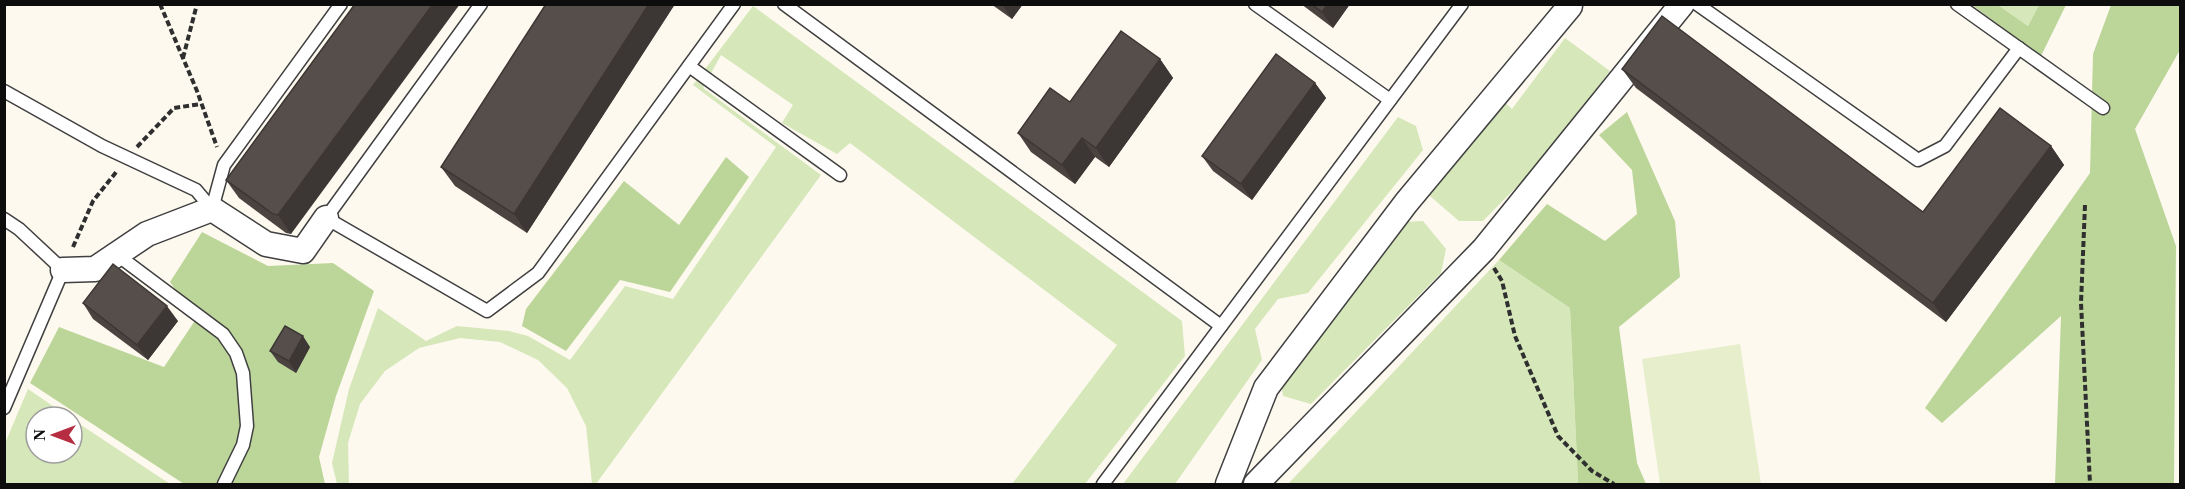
<svg xmlns="http://www.w3.org/2000/svg" width="2185" height="489" viewBox="0 0 2185 489" font-family="Georgia,serif">
<style>
.green{fill:#d6e7ba}
.forest{fill:#bcd69a}
.pitch{fill:#e6eecc}
.lines{fill:none;stroke-linecap:round;stroke-linejoin:round}
.service-casing{stroke:#404040;stroke-width:15}
.minor-casing{stroke:#404040;stroke-width:27}
.path{stroke:#2f2f2f;stroke-width:4;stroke-dasharray:6 3;stroke-linecap:butt}
.service{stroke:#fff;stroke-width:12}
.minor{stroke:#fff;stroke-width:24}
.wall{fill:#4a4340}
.shaded-wall{fill:#3c3734}
.building{fill:#564e4a;stroke:#3c3734;stroke-width:1.5}
</style>
<rect width="100%" height="100%" fill="#fef9ef"/>
<g class="green">
<polygon points="1998,5 2039,5 2028,26"/>
<polygon points="753,6 1182,321 1185,356 1085,484 1012,484 1117,345 850,143 837,154 782,123 793,105 721,55 703,88 821,175 596,484 592,484 586,426 567,388 538,360 500,342 460,338 419,348 385,371 360,404 348,443 349,484 337,484 332,463 349,389 378,308 426,341 457,326 509,331 528,336 570,360 625,286 673,299 776,147 693,85"/>
<polygon points="1565,38 1610,71 1540,163 1483,221 1459,221 1430,196 1431,184 1502,100 1512,109"/>
<polygon points="1398,117 1416,126 1423,150 1308,293 1278,299 1255,329 1262,360 1175,484 1123,484"/>
<polygon points="1423,221 1446,249 1441,273 1311,404 1283,396 1281,380 1401,222"/>
<polygon points="1499,260 1570,308 1578,483 1288,484"/>
<polygon points="28,389 69,417 36,417 36,453 72,453 72,419 170,484 5,484 6,441"/>
</g>
<g class="forest">
<polygon points="1972,5 1998,5 2028,26 2039,5 2066,5 2041,56"/>
<polygon points="2111,5 2180,5 2180,50 2135,129 2176,246 2174,484 2055,484 2061,316 1942,423 1925,408 2090,173 2093,54"/>
<polygon points="1627,112 1675,221 1680,277 1619,327 1637,463 1646,484 1573,484 1578,483 1570,308 1499,260 1547,204 1605,241 1637,214 1632,170 1599,135"/>
<polygon points="726,157 749,177 670,292 620,280 566,351 522,326 526,309 624,181 679,225"/>
<polygon points="202,232 268,266 333,263 374,291 336,396 319,457 325,484 184,484 30,383 59,327 164,367 196,319 170,282"/>
</g>
<polygon class="pitch" points="1740,344 1761,484 1660,484 1642,359"/>
<g class="lines">
<defs>
<g id="service">
<polyline points="481,4 326,218 487,311 538,273 734,4"/>
<polyline points="784,4 1221,326"/>
<polyline points="1255,4 1390,100"/>
<polyline points="1697,4 1918,160 1945,146 2019,48"/>
<polyline points="1957,4 2103,108"/>
<polyline points="689,66 840,175"/>
<polyline points="4,91 102,146 196,190 212,209"/>
<polyline points="212,209 224,165 341,4"/>
<polyline points="4,219 19,229 63,270 4,408"/>
<polyline points="116,254 223,334 236,353 243,373 247,426 243,445 224,484"/>
<polyline points="1103,484 1462,4"/>
</g>
<g id="minor">
<polyline points="63,270 95,269 147,234 212,209 266,244 303,251 326,218"/>
<polyline points="1228,484 1266,388 1406,203 1570,6"/>
<polyline points="1256,484 1484,249 1682,4"/>
</g>
</defs>
<use href="#service" class="service-casing"/>
<use href="#minor" class="minor-casing"/>
<g class="path">
<polyline points="160,4 197,91 217,147"/>
<polyline points="183,58 197,4"/>
<polyline points="137,147 174,108 201,104"/>
<polyline points="2085,205 2081,303 2090,484"/>
<polyline points="73,247 93,201 117,171"/>
<polyline points="1494,268 1502,281 1515,336 1558,436 1592,471 1614,484"/>
</g>
<use href="#service" class="service"/>
<use href="#minor" class="minor"/>
</g>
<g class="wall">
<polygon points="355,4 291,234 286,233 239,198 226,180"/>
<polygon points="546,4 675,4 527,233 455,186 441,167"/>
<polygon points="991,4 1023,4 1012,19"/>
<polygon points="1301,4 1350,4 1333,28"/>
<polygon points="1160,59 1173,78 1109,167 1095,157 1075,184 1031,152 1018,133 1070,102"/>
<polygon points="1622,69 1923,212 2051,146 2064,165 1946,322 1636,88"/>
<polygon points="1315,83 1326,98 1252,200 1213,171 1202,156"/>
<polygon points="83,303 178,321 148,360 93,319"/>
<polygon points="310,347 296,373 278,362 270,351"/>
</g>
<g class="shaded-wall">
<polygon points="433,4 460,4 291,234 278,215"/>
<polygon points="649,4 675,4 527,233 514,214"/>
<polygon points="1002,4 1023,4 1012,19"/>
<polygon points="1328,4 1350,4 1333,28 1322,12"/>
<polygon points="1160,59 1173,78 1109,167 1096,148"/>
<polygon points="1315,83 1326,98 1252,200 1241,184"/>
<polygon points="1082,138 1095,157 1075,184 1062,165"/>
<polygon points="2051,146 2064,165 1946,322 1933,303"/>
<polygon points="167,306 178,321 148,360 137,345"/>
<polygon points="303,336 310,347 296,373 289,361"/>
</g>
<g class="building">
<polygon points="355,4 433,4 278,215 273,214 226,180"/>
<polygon points="546,4 649,4 514,214 441,167"/>
<polygon points="1311,4 1328,4 1322,12"/>
<polygon points="1662,16 1923,212 2000,108 2051,146 1933,303 1622,69"/>
<polygon points="1121,31 1160,59 1096,148 1082,138 1062,165 1018,133 1050,88 1070,102"/>
<polygon points="1276,54 1315,83 1241,184 1202,156"/>
<polygon points="113,264 167,306 137,345 83,303"/>
<polygon points="285,326 303,336 289,361 270,351"/>
</g>
<rect width="2185" height="489" fill="none" stroke="#0d0d0d" stroke-width="12"/>
<g transform="translate(54 435) rotate(270)"><circle r="28" fill="#ffffff" stroke="#9e9e9e" stroke-width="1.5"/>
<path d="M0-4.5L10 22L0 15L-10 22Z" fill="#b62d42"/>
<text y="-9" font-size="16" font-weight="bold" text-anchor="middle" fill="#0d0d0d">N</text>
</g>
</svg>
